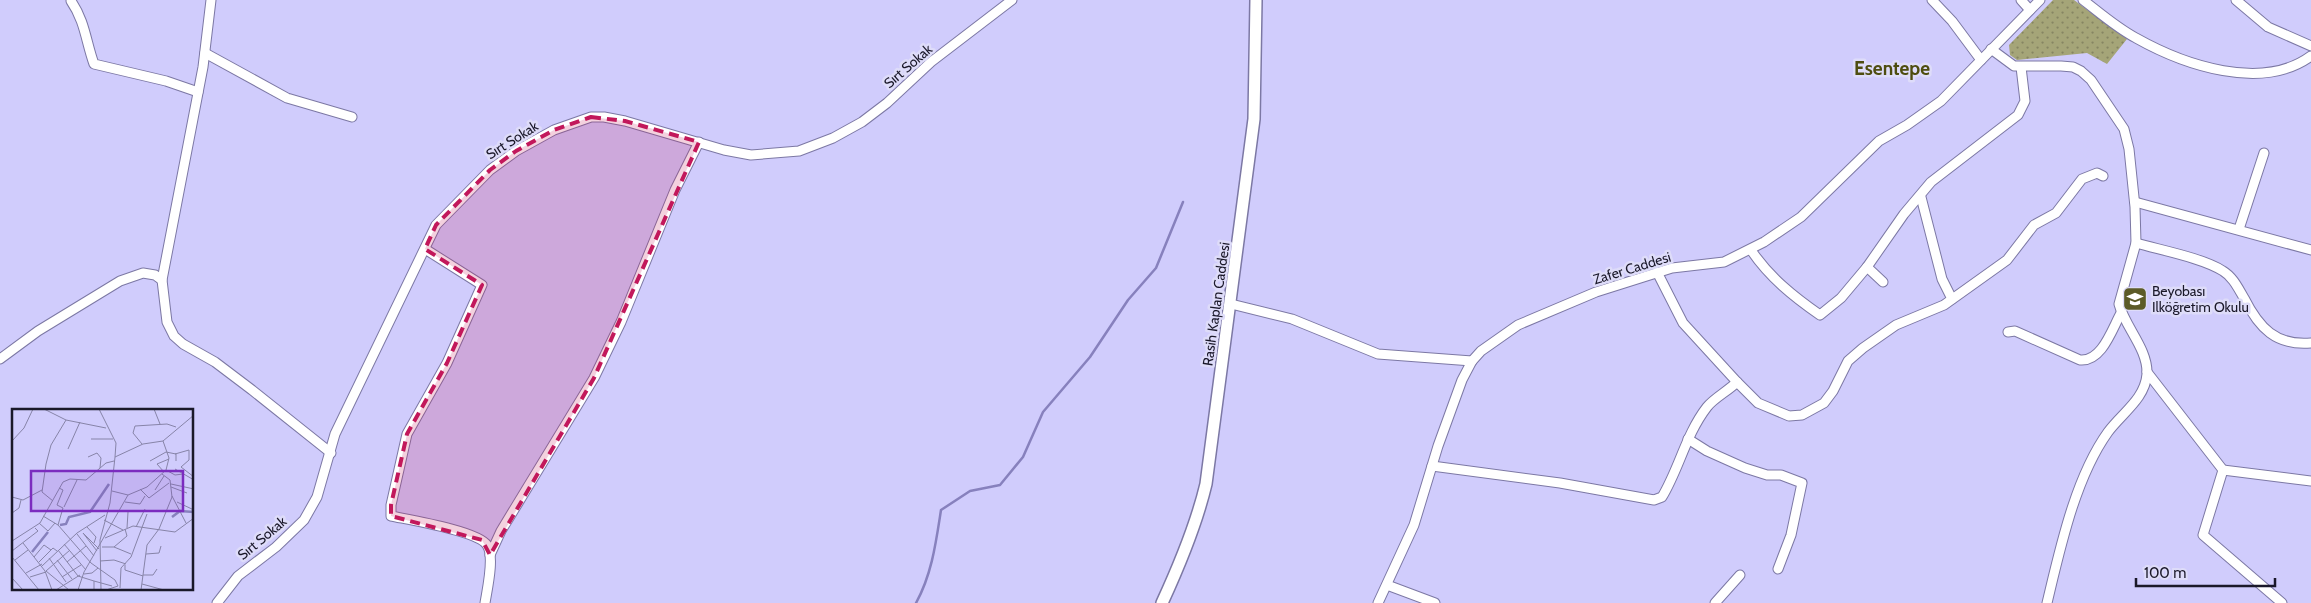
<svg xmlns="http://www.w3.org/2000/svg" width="2311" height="603" viewBox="0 0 2311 603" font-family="Cabin,sans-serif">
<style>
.park{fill:url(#park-dots)}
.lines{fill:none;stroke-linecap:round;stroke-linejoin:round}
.stream{stroke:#8781bd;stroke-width:2.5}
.minor-casing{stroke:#7c78a4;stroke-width:11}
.tertiary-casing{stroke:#7c78a4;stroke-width:14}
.minor{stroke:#fff;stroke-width:9}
.tertiary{stroke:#fff;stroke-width:11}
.marked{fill:#c2185b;fill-opacity:0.2;stroke:#c2185b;stroke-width:4;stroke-dasharray:10 6;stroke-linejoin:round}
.labels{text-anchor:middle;stroke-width:5;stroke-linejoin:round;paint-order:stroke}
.street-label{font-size:14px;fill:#1a1829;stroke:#dedcf9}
.poi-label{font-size:14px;fill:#1a1829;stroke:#dedcf9;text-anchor:start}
.district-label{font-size:19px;font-weight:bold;fill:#4e4d0f;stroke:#dedcf9}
.inset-river{fill:none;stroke:#8781bd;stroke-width:2.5}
.inset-road{fill:none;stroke:#8784a8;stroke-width:1}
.view{fill:#7b2cbf;fill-opacity:0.15;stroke:#7b2cbf;stroke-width:2.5}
.inset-edge{fill:none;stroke:#1a1829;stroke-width:2.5}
</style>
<defs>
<pattern id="park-dots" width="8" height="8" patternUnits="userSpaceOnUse" patternTransform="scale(1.25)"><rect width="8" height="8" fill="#a5a578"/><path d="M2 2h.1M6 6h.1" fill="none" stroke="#868562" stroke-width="1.8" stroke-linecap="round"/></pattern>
</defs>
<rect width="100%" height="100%" fill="#d0ccfc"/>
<polygon class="park" points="2053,0 2074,0 2127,39 2107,64 2087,53 2017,60 2010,55 2009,45"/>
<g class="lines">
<path class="stream" d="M916 603C932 574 936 542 941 510L970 491 1000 485 1023 457 1043 412 1090 357 1128 300 1156 268 1183 202"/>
<defs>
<g id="minor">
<polyline points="211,0 203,67 162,280 167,322 174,336 183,344 215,362 252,390 331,453"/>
<polyline points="1932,0 1952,21 1981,60"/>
<polyline points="2021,0 2030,10"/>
<path d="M2083 0C2100 13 2117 28 2136 38 2184 65 2262 92 2311 56"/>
<polyline points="2236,0 2268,27 2311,46"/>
<path d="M71 1C85 21 86 42 94 64L166 81 198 92"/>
<path d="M1991 49 2014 66H2061L2073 67 2081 71 2091 80 2124 129 2129 149 2135 207 2136 243 2119 304C2125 327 2148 349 2147 374 2145 399 2122 413 2108 432 2075 478 2060 549 2047 603"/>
<polyline points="205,53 287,98 352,117"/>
<polyline points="1921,197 1942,279 1952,299"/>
<polyline points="2135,202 2311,250"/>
<polyline points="2239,229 2264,153"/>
<path d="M2136 243C2160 250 2203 258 2223 271 2233 277 2238 288 2244 298 2259 328 2276 346 2311 343"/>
<path d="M425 249 482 285 447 363 407 434 391 505V516C410 520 478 531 487 545 495 556 487 590 485 603"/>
<path d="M1751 250C1769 277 1794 297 1820 315L1841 298 1867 267"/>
<polyline points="1657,272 1683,323 1737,382 1758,403 1789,416 1802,415 1824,403 1833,391 1848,361 1863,348 1896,325 1944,305 2007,260 2034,225 2056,213 2082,179 2097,173 2103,176"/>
<polyline points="1883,282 1867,267 1904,214 1931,182 2018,115 2025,101 2021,67"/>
<polyline points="1231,304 1292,319 1378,354 1472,361"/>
<path d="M2008 332 2015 331 2080 360C2102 362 2112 329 2121 313"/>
<polyline points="0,359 38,331 120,281 143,273 155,275 162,280"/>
<polyline points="2147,372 2223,470 2203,535 2282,603"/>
<polyline points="1688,439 1707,451 1745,468 1767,475 1781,475 1802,483 1791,535 1778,569"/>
<path d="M1432 466 1560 483 1654 500 1662 497C1679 469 1686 434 1707 407 1714 398 1728 391 1737 382"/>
<polyline points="2223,470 2311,481"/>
<polyline points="490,555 501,531 594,378 621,322 675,190 699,142"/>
<polyline points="1387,585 1435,603"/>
<polyline points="217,603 238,576 276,547 304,520 317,497 335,434 436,225 490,170 516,151 554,130 591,117 604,117 625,121 724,150 751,155 799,151 833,138 862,122 887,103 931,62 1012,0"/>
<polyline points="1378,603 1414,525 1438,446 1462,380 1472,361 1481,351 1518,325 1596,292 1672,268 1724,262 1764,242 1801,217 1879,141 1907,125 1941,101 2040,0"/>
<polyline points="1715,603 1740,575"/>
</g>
<path id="tertiary" d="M1162 603C1180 564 1196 526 1206 484L1254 119 1256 0"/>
</defs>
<use href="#minor" class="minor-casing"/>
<use href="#tertiary" class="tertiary-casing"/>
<use href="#minor" class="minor"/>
<use href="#tertiary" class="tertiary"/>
</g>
<path class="marked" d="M591 117 625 121 699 142 594 378 490 555 482 540 391 516V505L407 434 447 363 482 285 425 249 436 225 490 170 516 151 554 130Z"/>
<defs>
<symbol id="school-square" viewBox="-11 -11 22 22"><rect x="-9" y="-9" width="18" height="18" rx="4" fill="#5c5b28" stroke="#dedcf9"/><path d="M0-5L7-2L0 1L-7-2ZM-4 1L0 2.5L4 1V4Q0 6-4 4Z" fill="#fff"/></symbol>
</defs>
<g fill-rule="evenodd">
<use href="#school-square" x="2121" y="285" width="28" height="28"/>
</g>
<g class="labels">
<g class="street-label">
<text transform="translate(908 66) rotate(-41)" y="5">Sırt Sokak</text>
<text transform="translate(512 140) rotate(-32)" y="5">Sırt Sokak</text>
<text transform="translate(1632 268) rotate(-17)" y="5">Zafer Caddesi</text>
<text transform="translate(1216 304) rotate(-82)" y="5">Rasih Kaplan Caddesi</text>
<text transform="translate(262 538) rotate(-40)" y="5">Sırt Sokak</text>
</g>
<g class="poi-label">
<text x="2152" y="296">Beyobası<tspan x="2152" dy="16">Ilköğretim Okulu</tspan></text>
</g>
<g class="district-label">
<text x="1892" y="75">Esentepe</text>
</g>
</g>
<g transform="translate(12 409)">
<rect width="181" height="181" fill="#d0ccfc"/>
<path class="inset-river" d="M160 108 168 102 182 103M48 116 54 115 57 108 78 103 97 75M20 143 36 123"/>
<path class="inset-road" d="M32 0 54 11 94 19M87 0 104 34 103 48M142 0 148 15M79 30H101M0 32 12 19 21 0M151 32 157 49 154 61M130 35 121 24 123 17 155 15 164 18M56 40 68 13M163 45 177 41V51L169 58 182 68M76 48 85 44 89 49 88 59M138 52 154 43 164 45V52M163 60 182 71M154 61 163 66 171 65M152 63 145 55 157 50M159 75 182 80M159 78 175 84M128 80 137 89 157 74M143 81 152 67M100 82 116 86M160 87 174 114M0 88 11 91 30 81M41 92 30 83 34 55 39 36 54 11M113 93 128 95 133 87M165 93 182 101M52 98 65 71M0 104 7 99 9 91M31 107 46 116 79 154 103 171 106 177 94 181M92 111 111 121M27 114 36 122 43 114M46 116 51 99 45 96 51 81 47 79M75 118 84 128 82 134M124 118 133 100M115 119 116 103M65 125 82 147M93 129 121 117 163 123 182 109M0 132 28 114 51 73 58 70 74 71 94 54 102 52M11 134 33 162 40 181M52 135 74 161M90 138H102L119 145M102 138 115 127 113 120M46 141 66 167 82 172M0 142 26 122 23 119M85 142 71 124 87 140M134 145 147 144 149 137M0 148 27 181M22 148 32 136 39 141M37 149 54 173M3 151 16 141M45 151 60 170M88 152 102 151 114 155M27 153 41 139 45 142M55 153 74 137M113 156V161L131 167M30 157 65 124 93 106M34 162 58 141M34 162 57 181M14 164 30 155M72 165 80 164 86 159M131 166H141L145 160M18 168 34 163M50 168 69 156M0 169 11 181M130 175 152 181M108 179 109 159 119 148 135 105M44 181 68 166M66 181 72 163 116 86 135 78 154 61M82 181V172L100 177M89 181 88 131 98 94 103 48 131 35 151 32 182 6M129 181 135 136 147 120 160 88 158 71 150 65"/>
<path class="view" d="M19 62H171V102H19Z"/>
<rect width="181" height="181" class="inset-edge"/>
</g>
<path d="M2136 578v8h139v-8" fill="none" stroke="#1a1829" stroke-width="2.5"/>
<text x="2144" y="578" font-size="15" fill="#1a1829" stroke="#dedcf9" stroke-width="4" paint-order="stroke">100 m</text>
</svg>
